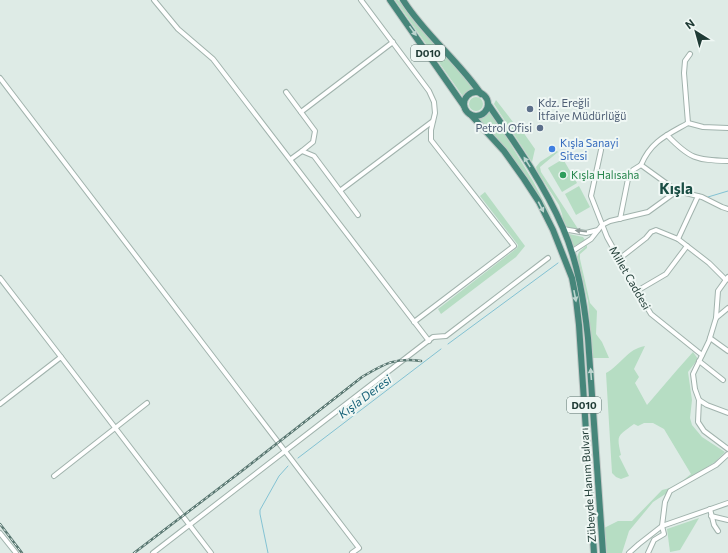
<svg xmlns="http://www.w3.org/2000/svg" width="728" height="553" viewBox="0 0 728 553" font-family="Commissioner,sans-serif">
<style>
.green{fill:#b6ddc3}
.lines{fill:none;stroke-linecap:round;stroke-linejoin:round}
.stream{stroke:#83c2d3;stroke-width:1}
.minor-casing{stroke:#a1b3ad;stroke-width:6}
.trunk-casing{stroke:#c0c8c6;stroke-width:8}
.minor{stroke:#fff;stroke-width:4}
.trunk{stroke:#46867a;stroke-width:6}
.rail-casing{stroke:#597771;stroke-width:2.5}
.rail{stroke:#eff7f4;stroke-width:1;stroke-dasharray:3;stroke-linecap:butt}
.oneway{fill:#bcd5cf}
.oneway2{fill:#8f9d9a}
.service-dot{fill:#5c6f8a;stroke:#eff7f4;stroke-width:1.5}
.shop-dot{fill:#3f7fe0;stroke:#eff7f4;stroke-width:1.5}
.leisure-dot{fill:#2e9e5b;stroke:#eff7f4;stroke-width:1.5}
.labels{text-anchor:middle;stroke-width:4;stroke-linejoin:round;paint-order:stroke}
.shield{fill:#eff7f4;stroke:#5d736e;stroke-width:1}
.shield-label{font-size:10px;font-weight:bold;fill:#1f3b35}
.service-label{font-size:11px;fill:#4e5e75;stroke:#eff7f4;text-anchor:start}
.shop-label{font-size:11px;fill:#366cbe;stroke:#eff7f4;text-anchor:start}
.leisure-label{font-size:11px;fill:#27864d;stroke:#eff7f4;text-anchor:start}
.street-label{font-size:11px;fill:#1f3b35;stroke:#eff7f4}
.water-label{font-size:12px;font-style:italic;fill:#176379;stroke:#eff7f4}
.district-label{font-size:15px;font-weight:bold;fill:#1a4e44;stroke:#eff7f4}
</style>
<rect width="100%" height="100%" fill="#deebe6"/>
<g class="green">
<polygon points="395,0 398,0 475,90 468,93 464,98"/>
<circle cx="476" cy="104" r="7"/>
<polygon points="496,100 513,122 523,132 535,149 532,162 494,104"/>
<polygon points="490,110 533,181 554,221 531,183 478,119 486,114"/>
<polygon points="557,151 558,152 540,167 541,172 580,232 567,227 563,220 562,214 559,205 537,171 536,167 540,162"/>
<polygon points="563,159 577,183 562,192 548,168"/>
<polygon points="579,186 590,207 576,215 565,194"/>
<polygon points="485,192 525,246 516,257 441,314 438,309 517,248 518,245 480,196"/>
<polygon points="569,234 583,237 585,240 573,247"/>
<polygon points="587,245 587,248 580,254 580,259 590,303 597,311 596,334 602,342 609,358 593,358 588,301 577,257 579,252"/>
<path d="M645 346 634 369 639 377 635 383 647 405 677 370 693 352 698 359 688 372 692 400 690 418 692 425 702 437 725 452 715 462 653 502 629 531 622 553H607L604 528 618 521H632L662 490 670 488 680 483 691 474 664 429 653 423H644L638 426 634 424C618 436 616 434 621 455L619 456 629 476 621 479 616 477 612 473 606 373C621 365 627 349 645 346Z"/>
<polygon points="699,518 680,550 670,552 667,529"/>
</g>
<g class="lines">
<g class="stream">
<polyline points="708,197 728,191"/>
<polyline points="448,344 558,263"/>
<polyline points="298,458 441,349"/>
<polyline points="268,553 260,514 260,510 279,476 288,466"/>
</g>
<defs>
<g id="minor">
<polyline points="154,0 178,29 213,59 429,341"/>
<polyline points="361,0 429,91 434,102 435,113 431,130 431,140 514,246 414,322"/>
<polyline points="0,78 359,548 352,553"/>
<polyline points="286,92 315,131 313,142 302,151"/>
<polyline points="301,112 393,42"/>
<polyline points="688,123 684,73 685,61 690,54"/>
<path d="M728 128 703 127 688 123C667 135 651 141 641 165L677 191 702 197 722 207 728 209"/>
<path d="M667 135C690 159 696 160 728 161"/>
<polyline points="601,150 591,196 607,237 637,291 651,314 702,355"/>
<polyline points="291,159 302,151 314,156 358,215"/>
<polyline points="341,190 433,121"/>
<polyline points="620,219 628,179 633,170 641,165"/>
<polyline points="563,229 586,233 598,230"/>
<polyline points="678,239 698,196"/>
<polyline points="571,252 591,239 602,225 610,221 648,212 677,191"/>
<polyline points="619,259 646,238 651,232 656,230 678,239 709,263 726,280"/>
<polyline points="0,278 61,357"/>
<polyline points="637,291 666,274 687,246"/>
<polyline points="728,308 716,318 709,341 693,374 695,389 699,400 707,405 728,413"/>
<polyline points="716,318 718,291 728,277"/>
<polyline points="710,338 728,351"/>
<polyline points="699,361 723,380"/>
<polyline points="699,400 698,422 704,431 728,449"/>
<polyline points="0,404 61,357 211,553"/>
<polyline points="54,476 147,403"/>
<polyline points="710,509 714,525 718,531"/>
<polyline points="711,516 728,520"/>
<polyline points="0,533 16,553"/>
<polyline points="153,553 433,337 446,336 548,258"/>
<polyline points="629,553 639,544 662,526 728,503"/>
<polyline points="648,553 654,540 664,534 662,526 665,502 670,491 716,465 728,454"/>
</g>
<g id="trunk">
<polyline points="390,0 464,106"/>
<path d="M403 0C425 35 458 60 481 94"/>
<circle cx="476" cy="104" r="12"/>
<path d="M488 104C515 143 544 184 563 228 578 263 584 301 588 338L603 553"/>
<polyline points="471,115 504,151 524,179 539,202 553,230 572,278 576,299 579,325 594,553"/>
</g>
</defs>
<use href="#minor" class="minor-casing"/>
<use href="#trunk" class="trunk-casing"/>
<use href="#minor" class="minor"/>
<use href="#trunk" class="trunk"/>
<defs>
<g id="rail">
<polyline points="0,524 22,553"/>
<path d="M134 553 243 470 362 377C384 364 395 357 421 361"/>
</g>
</defs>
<use href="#rail" class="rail-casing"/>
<use href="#rail" class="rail"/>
</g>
<defs><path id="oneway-solid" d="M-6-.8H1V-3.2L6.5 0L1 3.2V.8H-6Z"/></defs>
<g class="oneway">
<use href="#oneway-solid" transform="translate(413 31) rotate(54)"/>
<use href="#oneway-solid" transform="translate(527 162) rotate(-122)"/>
<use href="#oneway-solid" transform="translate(541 207) rotate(63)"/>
<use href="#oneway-solid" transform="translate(575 296) rotate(79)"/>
<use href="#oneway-solid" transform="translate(591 374) rotate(-94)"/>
</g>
<use class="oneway2" href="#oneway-solid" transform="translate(581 231) rotate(-174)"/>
<g class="service-dot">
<circle cx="530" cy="109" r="4"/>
<circle cx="540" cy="128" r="4"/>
</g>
<circle class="shop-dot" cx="552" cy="149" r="4"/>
<circle class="leisure-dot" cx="563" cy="175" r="4"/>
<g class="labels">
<g class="shield">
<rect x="411" y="45" width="34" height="16" rx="3"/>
<rect x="567" y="397" width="34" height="16" rx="3"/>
</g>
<g class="shield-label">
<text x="428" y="57">D010</text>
<text x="584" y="409">D010</text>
</g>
<g class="service-label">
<text x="538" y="107">Kdz. Ereğli<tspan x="538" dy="13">İtfaiye Müdürlüğü</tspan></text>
<text x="532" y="132" text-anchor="end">Petrol Ofisi</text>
</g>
<g class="shop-label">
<text x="560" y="147">Kışla Sanayi<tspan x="560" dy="13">Sitesi</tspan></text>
</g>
<g class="leisure-label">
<text x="571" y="179">Kışla Halısaha</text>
</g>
<g class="street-label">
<text transform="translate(630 278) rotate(60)" y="4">Millet Caddesi</text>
<text transform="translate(588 485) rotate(-94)" y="4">Zübeyde Hanım Bulvarı</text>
</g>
<g class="water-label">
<text transform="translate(365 397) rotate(-37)" y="4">Kışla Deresi</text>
</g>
<g class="district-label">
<text x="676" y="194">Kışla</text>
</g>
</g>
<g transform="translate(696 32) rotate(323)" stroke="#eff7f4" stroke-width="3" paint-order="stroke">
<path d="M0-3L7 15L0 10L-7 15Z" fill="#1f3b35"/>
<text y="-6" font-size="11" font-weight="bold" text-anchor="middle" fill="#1f3b35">N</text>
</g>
</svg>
